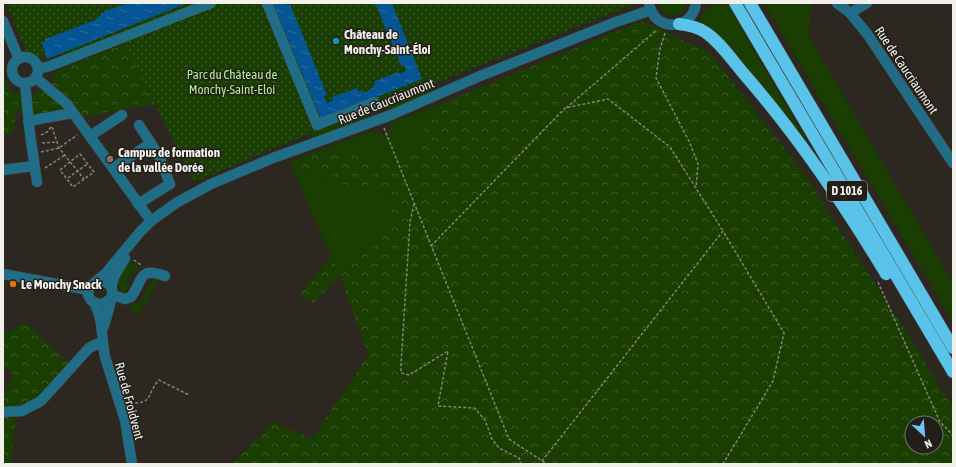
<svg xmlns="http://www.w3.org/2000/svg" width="956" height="467" viewBox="0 0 956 467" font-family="'Asap Condensed',sans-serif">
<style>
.green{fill:#1a3d01}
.forest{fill:url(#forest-crowns);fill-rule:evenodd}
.park{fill:url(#park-dots)}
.water{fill:url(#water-ripples)}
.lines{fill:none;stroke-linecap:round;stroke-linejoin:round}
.minor-casing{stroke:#48443d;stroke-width:11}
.highway-casing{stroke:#48443d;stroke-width:13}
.path{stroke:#85827c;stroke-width:1.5;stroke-dasharray:3 2;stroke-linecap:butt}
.minor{stroke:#1f6d86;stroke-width:10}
.highway{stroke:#59c3e9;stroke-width:12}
.culture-dot{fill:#0f9aa8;stroke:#221f18;stroke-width:1.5}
.education-dot{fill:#8d6e63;stroke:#221f18;stroke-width:1.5}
.food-dot{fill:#e8710a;stroke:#221f18;stroke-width:1.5}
.labels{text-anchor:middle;stroke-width:3;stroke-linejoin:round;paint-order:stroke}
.shield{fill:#221f18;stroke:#b4b1ac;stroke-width:1}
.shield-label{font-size:12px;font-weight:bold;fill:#f2f0eb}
.poi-label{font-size:13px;font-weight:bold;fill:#f2f0eb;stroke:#221f18;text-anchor:start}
.street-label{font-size:13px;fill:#f2f0eb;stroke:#221f18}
.park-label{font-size:13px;fill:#a9f086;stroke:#221f18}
</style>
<defs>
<pattern id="forest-crowns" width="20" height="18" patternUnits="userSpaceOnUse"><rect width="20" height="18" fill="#1a3d01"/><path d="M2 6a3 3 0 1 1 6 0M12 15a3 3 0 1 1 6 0" fill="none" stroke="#3c5926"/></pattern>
<pattern id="park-dots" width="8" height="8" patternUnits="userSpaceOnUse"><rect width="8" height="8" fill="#1a3d01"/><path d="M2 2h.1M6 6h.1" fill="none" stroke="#3c5926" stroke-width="1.8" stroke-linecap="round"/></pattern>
<pattern id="water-ripples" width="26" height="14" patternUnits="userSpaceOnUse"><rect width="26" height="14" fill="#055595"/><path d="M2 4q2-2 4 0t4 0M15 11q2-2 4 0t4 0" fill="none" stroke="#2a6ea4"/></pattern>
</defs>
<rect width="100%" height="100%" fill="#2c2821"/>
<g class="green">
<path d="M659 3H686C684 15 673 19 663 12Z"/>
<polygon points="715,3 727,3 733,13 741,28 823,169 698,22 704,11"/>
<polygon points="764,3 812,3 808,35 953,283 953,322"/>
<polygon points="430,85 433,91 389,110 386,107 382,108 381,105"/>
<path d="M433 107 434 111 404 166 319 150 375 130 378 134 382 136C388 133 391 131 391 123Z"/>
<polygon points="370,109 371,112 368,114 367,119 313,138 312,132"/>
<polygon points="290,162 339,184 392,194 389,230 339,276"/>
<path d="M129 261 137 266 140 272 134 269 126 284 130 287 126 292C110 284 122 272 129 261Z"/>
<polygon points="155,276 159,278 139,315 129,310 134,302 139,304"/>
</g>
<g class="forest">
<polygon points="230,3 312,132 194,182 212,147 161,103 53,122 17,109 14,133 3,135 3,79 5,79 11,92 30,97 52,82 57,70"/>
<path d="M641 21 679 38 710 53 803 172 909 336 953 408V464H233L273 422 312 439 368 355 340 276 313 303 299 295 332 255 340 276 389 230 392 194 339 184 290 162 319 150 404 165 434 112 433 107ZM912 423H936V447H912Z"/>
<polygon points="25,322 72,366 38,400 11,409 3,405 3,394 14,376 3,366 3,331 12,331"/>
<polygon points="3,417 16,418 11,464 3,464"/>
</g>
<polygon class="park" points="6,3 637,3 312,132 194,182 124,43 30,60"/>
<g class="water">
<polygon points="129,3 187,3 47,59 42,43 46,39 95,20 105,11"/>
<polygon points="273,3 285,3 286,6 290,4 327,95 324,96 327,103 333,100 332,97 357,88 359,91 366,92 374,87 375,81 398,72 399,74 406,71 404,65 401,65 375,3 392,3 422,79 321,119"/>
</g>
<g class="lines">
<defs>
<g id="minor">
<polyline points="267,3 317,125 374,102"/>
<path d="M649 3C653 32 692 32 696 3"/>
<polyline points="837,3 850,13 868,35 953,163"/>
<polyline points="850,13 867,3"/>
<polyline points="3,21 19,59"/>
<circle cx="25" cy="70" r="13"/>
<polyline points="38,69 50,66 211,3"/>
<polyline points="36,78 66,103 151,221"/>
<polyline points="25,83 30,134 37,182"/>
<polyline points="28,121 73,113"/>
<polyline points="90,136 122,115"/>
<polyline points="113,168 151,143"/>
<polyline points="3,170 34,166"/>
<polyline points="138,204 170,184 159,156 139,125"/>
<polyline points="3,274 89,290"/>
<polyline points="95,282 106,273 140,232 151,221 176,203 211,184 273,158 391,115 480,76 616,22 651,10"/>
<polyline points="111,288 114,277 125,258"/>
<path d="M112 295 125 299 131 297C144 280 138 266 165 276"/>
<path d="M94 302C104 322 101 337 105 357L125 420 132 464"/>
<path d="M103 328C107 317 110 305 112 295 116 272 76 282 91 300 97 307 105 304 110 299"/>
<polyline points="3,412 22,411 41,401 89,348 97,344 103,344"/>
</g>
<g id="highway">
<polyline points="735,3 953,372"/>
<polyline points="750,3 953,348"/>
<path d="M679 24C688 25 697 27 705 32 720 42 732 60 744 74 798 136 844 204 886 274"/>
</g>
</defs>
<use href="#minor" class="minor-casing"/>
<use href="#highway" class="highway-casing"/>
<g class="path">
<polyline points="665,33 660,49 656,78 689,141 698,164 696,188"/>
<polyline points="566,108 657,30"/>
<polyline points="52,127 59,148 84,179"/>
<polyline points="384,128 509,439 547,464"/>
<polyline points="41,135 47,132 51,127"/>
<polyline points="42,143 58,142"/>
<polyline points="41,152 59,148 77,135"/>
<polygon points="80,154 94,172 73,187 60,170"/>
<polyline points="45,168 65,155"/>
<polyline points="68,178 87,164"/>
<polyline points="414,204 410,222 401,365 401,373 409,375 448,351 438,406 474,408 485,420 492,439 499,448 519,458 521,464"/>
<polyline points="431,246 565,108 608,99 670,147 723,231"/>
<polyline points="134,260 141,265"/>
<polyline points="878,282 940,422 952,434 953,437"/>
<path d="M130 403C154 404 146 394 159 380L189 395"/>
<polyline points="542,461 723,231 784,333 773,381 723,464"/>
</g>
<use href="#minor" class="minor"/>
<use href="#highway" class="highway"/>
</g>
<circle class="culture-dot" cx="336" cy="41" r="4"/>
<circle class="education-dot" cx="110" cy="159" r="4"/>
<circle class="food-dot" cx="13" cy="284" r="4"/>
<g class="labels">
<rect class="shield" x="827" y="181" width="40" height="20" rx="3"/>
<g class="shield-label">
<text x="847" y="195">D 1016</text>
</g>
<g class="poi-label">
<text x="344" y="39">Château de<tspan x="344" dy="15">Monchy-Saint-Éloi</tspan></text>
<text x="118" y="157">Campus de formation<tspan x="118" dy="15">de la vallée Dorée</tspan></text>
<text x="21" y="289">Le Monchy Snack</text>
</g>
<g class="street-label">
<text transform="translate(907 70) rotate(56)" y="5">Rue de Caucriaumont</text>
<text transform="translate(386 101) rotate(-22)" y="5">Rue de Caucriaumont</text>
<text transform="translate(130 401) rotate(75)" y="5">Rue de Froidvent</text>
</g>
<g class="park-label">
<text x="232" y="79">Parc du Château de<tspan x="232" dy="15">Monchy-Saint-Eloi</tspan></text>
</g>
</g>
<rect width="956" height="467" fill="none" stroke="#f2f0eb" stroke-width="8"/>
<g transform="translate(924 435) rotate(154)"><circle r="19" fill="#221f18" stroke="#75736c"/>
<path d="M0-3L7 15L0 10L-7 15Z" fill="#6ac3f1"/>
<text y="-6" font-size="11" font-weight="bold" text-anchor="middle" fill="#f2f0eb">N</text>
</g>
</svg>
